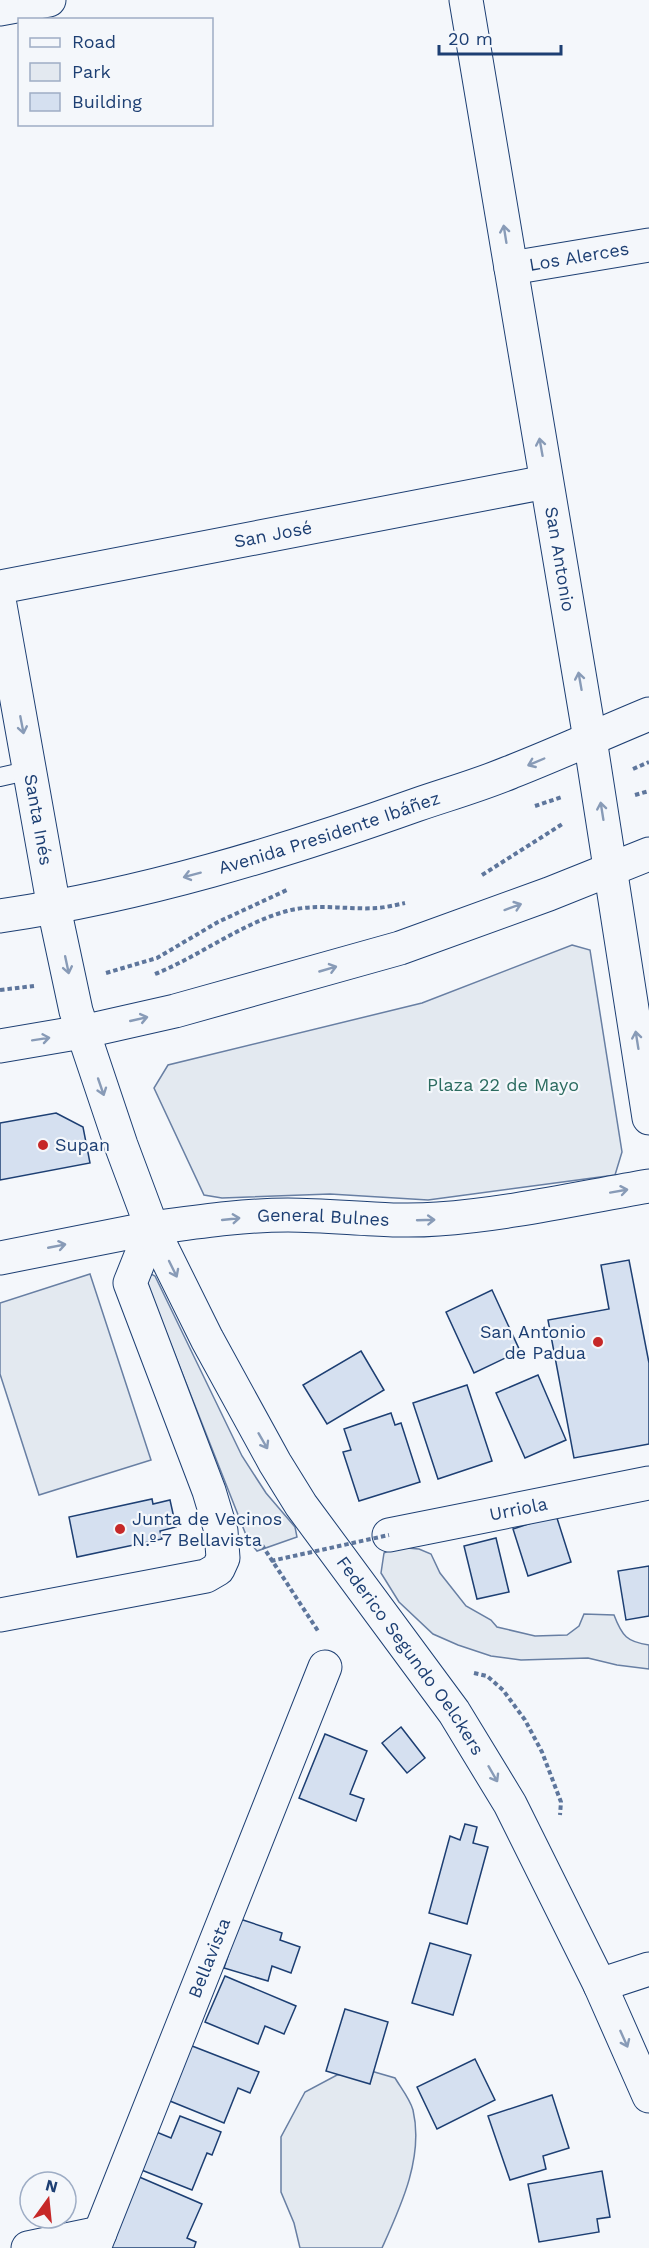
<svg xmlns="http://www.w3.org/2000/svg" width="649" height="2248" viewBox="0 0 649 2248" font-family="'Work Sans',sans-serif">
<style>
.green{fill:#e3e9f0;stroke:#687fa3;stroke-width:1.5}
.building{fill:#d5e0f0;stroke:#1d3f73;stroke-width:1.5}
.lines{fill:none;stroke-linecap:round;stroke-linejoin:round}
.service-casing{stroke:#1d3f73;stroke-width:20}
.minor-casing{stroke:#1d3f73;stroke-width:35}
.secondary-casing{stroke:#1d3f73;stroke-width:35}
.primary-casing{stroke:#1d3f73;stroke-width:35}
.path{stroke:#5e769c;stroke-width:4;stroke-dasharray:4.5 3;stroke-linecap:butt}
.service{stroke:#f4f7fb;stroke-width:18}
.minor{stroke:#f4f7fb;stroke-width:33}
.secondary{stroke:#f4f7fb;stroke-width:33}
.primary{stroke:#f4f7fb;stroke-width:33}
.path-bridge{stroke:#5e769c;stroke-width:4;stroke-dasharray:4.5 3;stroke-linecap:butt}
.oneway{stroke:#889bb7}
.poi-dot{fill:#c62828;stroke:#f4f7fb;stroke-width:2}
.labels{text-anchor:middle;stroke-width:4.5;stroke-linejoin:round;paint-order:stroke}
.street-label{font-size:18px;fill:#1d3f73;stroke:#f4f7fb}
.park-label{font-size:18px;fill:#2c6c60;stroke:#f4f7fb}
.poi-label{font-size:18px;fill:#1d3f73;stroke:#f4f7fb;text-anchor:start}
</style>
<rect width="100%" height="100%" fill="#f4f7fb"/>
<g class="green">
<polygon points="572,945 590,950 622,1152 615,1175 428,1200 330,1194 222,1198 204,1195 154,1088 168,1065 422,1003"/>
<polygon points="149,1273 155,1276 242,1456 266,1493 295,1527 297,1537 257,1551 248,1540 145,1279"/>
<polygon points="90,1274 151,1460 39,1495 0,1374 0,1303"/>
<path d="M395 1547 419 1549 431 1554 440 1573 466 1606 491 1620 497 1627 535 1636 567 1635 579 1626 584 1614 614 1615C622 1636 627 1642 649 1645V1669L617 1665 588 1658 521 1660 491 1656 458 1645 433 1634 399 1602 381 1573 384 1553Z"/>
<path d="M371 2071 395 2078C401 2088 410 2099 413 2110 424 2157 401 2206 382 2248H300L294 2223 281 2192V2137L305 2092 337 2075Z"/>
</g>
<g class="building">
<polygon points="56,1113 83,1127 90,1163 0,1180 0,1123"/>
<polygon points="629,1260 649,1363 649,1444 574,1458 548,1320 609,1309 601,1265"/>
<polygon points="492,1290 520,1351 474,1373 446,1312"/>
<polygon points="361,1351 384,1390 327,1424 303,1385"/>
<polygon points="538,1375 566,1440 525,1458 496,1393"/>
<polygon points="467,1385 492,1461 438,1479 413,1403"/>
<polygon points="391,1413 395,1425 401,1423 420,1482 359,1501 343,1452 351,1450 344,1429"/>
<polygon points="152,1499 153,1504 170,1500 176,1527 160,1531 162,1539 77,1557 69,1517"/>
<polygon points="556,1515 571,1562 528,1576 513,1529"/>
<polygon points="496,1538 509,1592 477,1599 464,1546"/>
<polygon points="649,1566 649,1616 626,1620 618,1571"/>
<polygon points="401,1727 425,1758 407,1773 382,1743"/>
<polygon points="325,1734 367,1751 350,1794 364,1799 356,1821 299,1798"/>
<polygon points="465,1824 477,1827 473,1843 488,1847 467,1924 429,1913 450,1836 460,1840"/>
<polygon points="240,1919 282,1933 280,1940 300,1947 291,1973 272,1966 268,1981 224,1968"/>
<polygon points="430,1943 471,1955 453,2015 412,2003"/>
<polygon points="225,1976 296,2006 284,2034 265,2026 258,2044 205,2022"/>
<polygon points="345,2009 388,2022 370,2084 326,2071"/>
<polygon points="187,2044 259,2072 250,2093 238,2088 224,2123 165,2099"/>
<polygon points="475,2059 495,2100 437,2129 417,2087"/>
<polygon points="552,2095 569,2148 543,2156 546,2169 510,2180 488,2116"/>
<polygon points="180,2116 221,2132 212,2155 207,2153 192,2190 139,2169 154,2131 171,2138"/>
<polygon points="602,2171 610,2217 597,2219 599,2232 539,2242 528,2184"/>
<polygon points="137,2176 202,2204 187,2238 196,2242 194,2248 107,2248"/>
</g>
<g class="lines">
<defs>
<polyline id="service" points="0,777 31,770"/>
<g id="minor">
<polyline points="0,9 49,0"/>
<path id="s1" d="M511 268 649 245"/>
<path id="s2" d="M0 587 546 482"/>
<polyline points="0,1258 152,1228"/>
<path id="s3" d="M389 1535 649 1483"/>
<polyline points="0,1615 206,1576 218,1569 223,1558 221,1531 209,1491 130,1283 152,1228"/>
<polyline points="600,1985 649,1969"/>
<polyline points="28,2248 100,2233"/>
<path id="s4" d="M94 2248 325 1667"/>
</g>
<g id="secondary">
<path id="s5" d="M466 0 590 739 649 1118"/>
<path id="s6" d="M0 605 54 908 76 1011 121 1145 152 1228 207 1339 275 1463 301 1505 454 1712 510 1804 600 1985 649 2096"/>
<path id="s7" d="M152 1228C197 1222 243 1215 288 1215 338 1215 388 1223 438 1219 509 1214 579 1198 649 1186"/>
</g>
<g id="primary">
<path id="s8" d="M0 916C142 895 281 853 416 805 448 794 480 785 511 772 557 754 603 733 649 714"/>
<polyline points="0,1046 82,1032 175,1011 400,948 549,894 649,854"/>
</g>
</defs>
<use href="#service" class="service-casing"/>
<use href="#minor" class="minor-casing"/>
<use href="#secondary" class="secondary-casing"/>
<use href="#primary" class="primary-casing"/>
<g class="path">
<polyline points="633,769 649,762"/>
<polyline points="635,795 649,791"/>
<polyline points="535,806 562,797"/>
<polyline points="482,875 564,823"/>
<polyline points="106,973 157,958 218,922 289,889"/>
<path d="M155 974C200 956 240 924 287 911 317 903 348 910 378 908 387 907 396 905 405 903"/>
<polyline points="0,990 34,986"/>
<polyline points="262,1545 318,1631"/>
<polyline points="474,1673 487,1676 503,1690 525,1720 542,1752 561,1802 560,1815"/>
</g>
<use href="#service" class="service"/>
<use href="#minor" class="minor"/>
<use href="#secondary" class="secondary"/>
<use href="#primary" class="primary"/>
<polyline class="path-bridge" points="271,1561 389,1535"/>
</g>
<defs><path id="oneway-shaft" d="M-6 0H5M1.5-3L5.5 0L1.5 3" fill="none" stroke-width="1.6" stroke-linecap="round" stroke-linejoin="round" transform="scale(1.5)"/></defs>
<g class="oneway">
<use href="#oneway-shaft" transform="translate(505 234) rotate(-99)"/>
<use href="#oneway-shaft" transform="translate(541 447) rotate(-100)"/>
<use href="#oneway-shaft" transform="translate(580 681) rotate(-100)"/>
<use href="#oneway-shaft" transform="translate(22 725) rotate(79)"/>
<use href="#oneway-shaft" transform="translate(536 762) rotate(157)"/>
<use href="#oneway-shaft" transform="translate(602 811) rotate(-99)"/>
<use href="#oneway-shaft" transform="translate(192 875) rotate(165)"/>
<use href="#oneway-shaft" transform="translate(513 907) rotate(-20)"/>
<use href="#oneway-shaft" transform="translate(67 965) rotate(78)"/>
<use href="#oneway-shaft" transform="translate(328 969) rotate(-16)"/>
<use href="#oneway-shaft" transform="translate(139 1019) rotate(-13)"/>
<use href="#oneway-shaft" transform="translate(41 1039) rotate(-9)"/>
<use href="#oneway-shaft" transform="translate(637 1040) rotate(-99)"/>
<use href="#oneway-shaft" transform="translate(101 1087) rotate(71)"/>
<use href="#oneway-shaft" transform="translate(619 1191) rotate(-10)"/>
<use href="#oneway-shaft" transform="translate(231 1219) rotate(-6)"/>
<use href="#oneway-shaft" transform="translate(426 1220) rotate(-2)"/>
<use href="#oneway-shaft" transform="translate(57 1246) rotate(-11)"/>
<use href="#oneway-shaft" transform="translate(173 1269) rotate(64)"/>
<use href="#oneway-shaft" transform="translate(263 1441) rotate(60)"/>
<use href="#oneway-shaft" transform="translate(493 1774) rotate(60)"/>
<use href="#oneway-shaft" transform="translate(624 2039) rotate(66)"/>
</g>
<g class="poi-dot">
<circle cx="43" cy="1145" r="6"/>
<circle cx="598" cy="1342" r="6"/>
<circle cx="120" cy="1529" r="6"/>
</g>
<g class="labels">
<g class="street-label">
<text dy="6" stroke="none"><textPath href="#s1" startOffset="69">Los Alerces</textPath></text>
<text dy="6" stroke="none"><textPath href="#s2" startOffset="278">San José</textPath></text>
<text dy="6" stroke="none"><textPath href="#s5" startOffset="567">San Antonio</textPath></text>
<text dy="6" stroke="none"><textPath href="#s6" startOffset="218">Santa Inés</textPath></text>
<text dy="6" stroke="none"><textPath href="#s8" startOffset="340">Avenida Presidente Ibáñez</textPath></text>
<text dy="6" stroke="none"><textPath href="#s7" startOffset="172">General Bulnes</textPath></text>
<text dy="6" stroke="none"><textPath href="#s3" startOffset="132">Urriola</textPath></text>
<text dy="6" stroke="none"><textPath href="#s6" startOffset="1144">Federico Segundo Oelckers</textPath></text>
<text dy="6" stroke="none"><textPath href="#s4" startOffset="312">Bellavista</textPath></text>
</g>
<g class="park-label">
<text x="503" y="1091">Plaza 22 de Mayo</text>
</g>
<g class="poi-label">
<text x="55" y="1151">Supan</text>
<text x="586" y="1338" text-anchor="end">San Antonio<tspan x="586" dy="21">de Padua</tspan></text>
<text x="132" y="1525">Junta de Vecinos<tspan x="132" dy="21">N.º 7 Bellavista</tspan></text>
</g>
</g>
<rect x="18" y="18" width="195" height="108" fill="#f4f7fb" stroke="#9eadc5" stroke-width="1.5"/>
<rect x="30" y="38" width="30" height="9" fill="#f4f7fb" stroke="#9eadc5" stroke-width="1.5"/>
<text x="72" y="48" font-size="18" fill="#1d3f73">Road</text>
<rect x="30" y="63" width="30" height="18" fill="#e3e9f0" stroke="#9eadc5" stroke-width="1.5"/>
<text x="72" y="78" font-size="18" fill="#1d3f73">Park</text>
<rect x="30" y="93" width="30" height="18" fill="#d5e0f0" stroke="#9eadc5" stroke-width="1.5"/>
<text x="72" y="108" font-size="18" fill="#1d3f73">Building</text>
<g transform="translate(48 2200) rotate(15)"><circle r="28" fill="#f4f7fb" stroke="#9eadc5" stroke-width="1.5"/>
<path d="M0-4.5L10 22L0 15L-10 22Z" fill="#c62828"/>
<text y="-9" font-size="16" font-weight="bold" text-anchor="middle" fill="#1d3f73">N</text>
</g>
<path d="M439 45v9h122v-9" fill="none" stroke="#1d3f73" stroke-width="3"/>
<text x="448" y="45" font-size="18" fill="#1d3f73" stroke="#f4f7fb" stroke-width="4.5" paint-order="stroke">20 m</text>
</svg>
